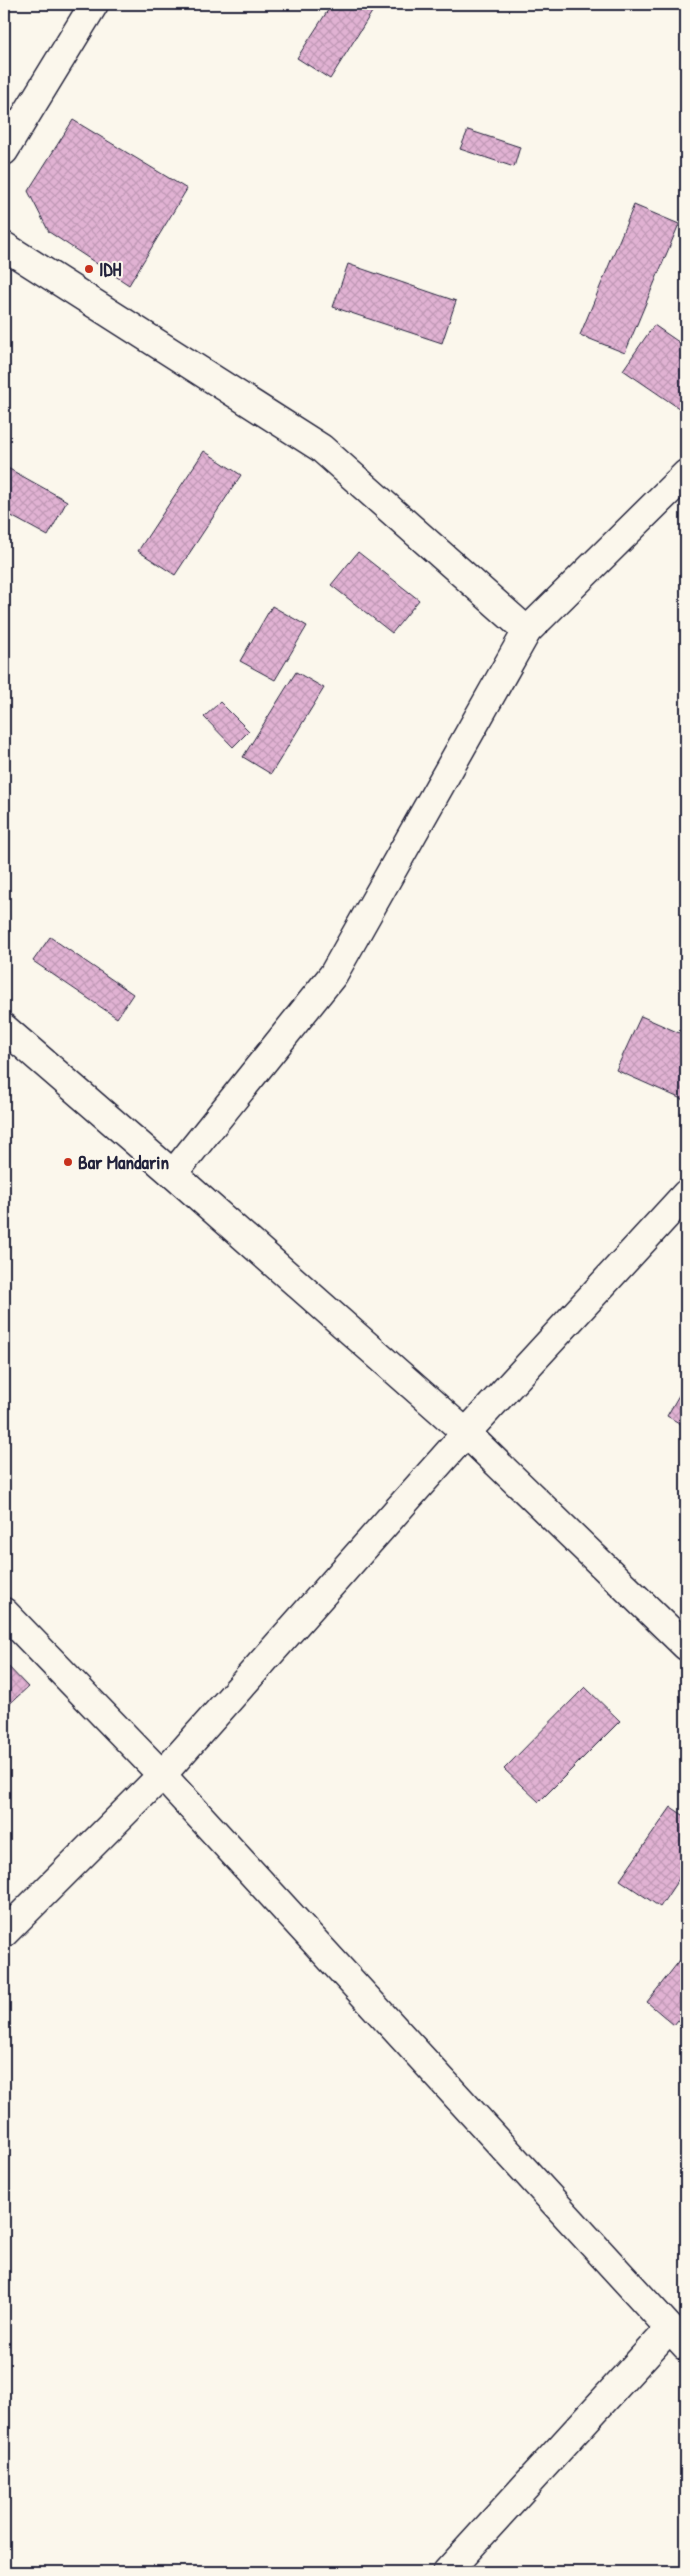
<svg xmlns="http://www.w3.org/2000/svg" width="690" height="2576" viewBox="0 0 690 2576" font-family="'Patrick Hand',sans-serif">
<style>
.building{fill:url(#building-cross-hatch);stroke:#22223b}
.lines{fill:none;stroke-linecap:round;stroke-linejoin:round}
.minor-casing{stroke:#22223b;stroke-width:31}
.major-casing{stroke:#22223b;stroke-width:31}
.minor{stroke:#fbf7ec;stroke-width:28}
.major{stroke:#fbf7ec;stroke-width:28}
.poi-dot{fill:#c8321e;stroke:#fbf7ec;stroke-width:2}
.labels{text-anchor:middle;stroke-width:4;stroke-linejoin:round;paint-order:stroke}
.poi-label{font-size:19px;font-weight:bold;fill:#22223b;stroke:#fbf7ec;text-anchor:start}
</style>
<defs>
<pattern id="building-cross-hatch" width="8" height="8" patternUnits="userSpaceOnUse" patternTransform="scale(1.25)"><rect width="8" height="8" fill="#e1b2d3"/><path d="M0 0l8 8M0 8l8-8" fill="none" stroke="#c199b6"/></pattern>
</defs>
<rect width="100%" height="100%" fill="#fbf7ec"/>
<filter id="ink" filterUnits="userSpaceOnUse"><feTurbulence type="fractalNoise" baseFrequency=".02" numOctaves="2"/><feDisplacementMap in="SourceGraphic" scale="10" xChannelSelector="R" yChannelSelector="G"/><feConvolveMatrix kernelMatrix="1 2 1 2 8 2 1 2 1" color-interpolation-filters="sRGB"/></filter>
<g filter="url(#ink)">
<g class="building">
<polygon points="332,4 377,4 330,79 297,58"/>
<polygon points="73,120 187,189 129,285 49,232 28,191"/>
<polygon points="468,130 520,147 514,167 460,149"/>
<polygon points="634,205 679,224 625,353 580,335"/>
<polygon points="348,264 456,301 442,343 333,307"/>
<polygon points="654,325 686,347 686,413 623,370"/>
<polygon points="204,451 241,475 175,575 138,551"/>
<polygon points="4,466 67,501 48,536 4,512"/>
<polygon points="358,552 419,600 392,633 331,585"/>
<polygon points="272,606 307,626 275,680 240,661"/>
<polygon points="296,672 324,688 271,774 243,757"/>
<polygon points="220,702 249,731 233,747 204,717"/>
<polygon points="50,937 133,994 117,1018 33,961"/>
<polygon points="641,1016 686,1036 686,1101 616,1070"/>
<polygon points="686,1383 686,1427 667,1416"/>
<polygon points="4,1662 28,1687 4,1709"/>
<polygon points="585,1687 620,1721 539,1802 504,1769"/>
<polygon points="671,1807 686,1817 686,1868 660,1907 620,1880"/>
<polygon points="684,1955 686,1957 686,2010 674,2025 647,2002"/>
</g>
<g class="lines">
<defs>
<g id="minor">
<polyline points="4,246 321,448 527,631"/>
<polyline points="4,1028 173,1174 466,1433 686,1646"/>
<polyline points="173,1174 333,975 527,631 686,474"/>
<polyline points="4,1612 162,1775 686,2346"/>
<polyline points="4,1933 162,1775 466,1433 686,1194"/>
<polyline points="447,2572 669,2329"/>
</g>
<polyline id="major" points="4,151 94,4"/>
</defs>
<use href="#minor" class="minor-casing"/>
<use href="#major" class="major-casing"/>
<use href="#minor" class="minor"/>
<use href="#major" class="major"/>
</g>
</g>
<g class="poi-dot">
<circle cx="89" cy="269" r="5"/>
<circle cx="68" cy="1162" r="5"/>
</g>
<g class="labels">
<g class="poi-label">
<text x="99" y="276">IDH</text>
<text x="78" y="1169">Bar Mandarin</text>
</g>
</g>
<rect width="690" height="2576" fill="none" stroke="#fbf7ec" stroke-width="20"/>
<rect x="10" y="10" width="670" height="2556" fill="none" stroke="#22223b" stroke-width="2" filter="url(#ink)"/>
</svg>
